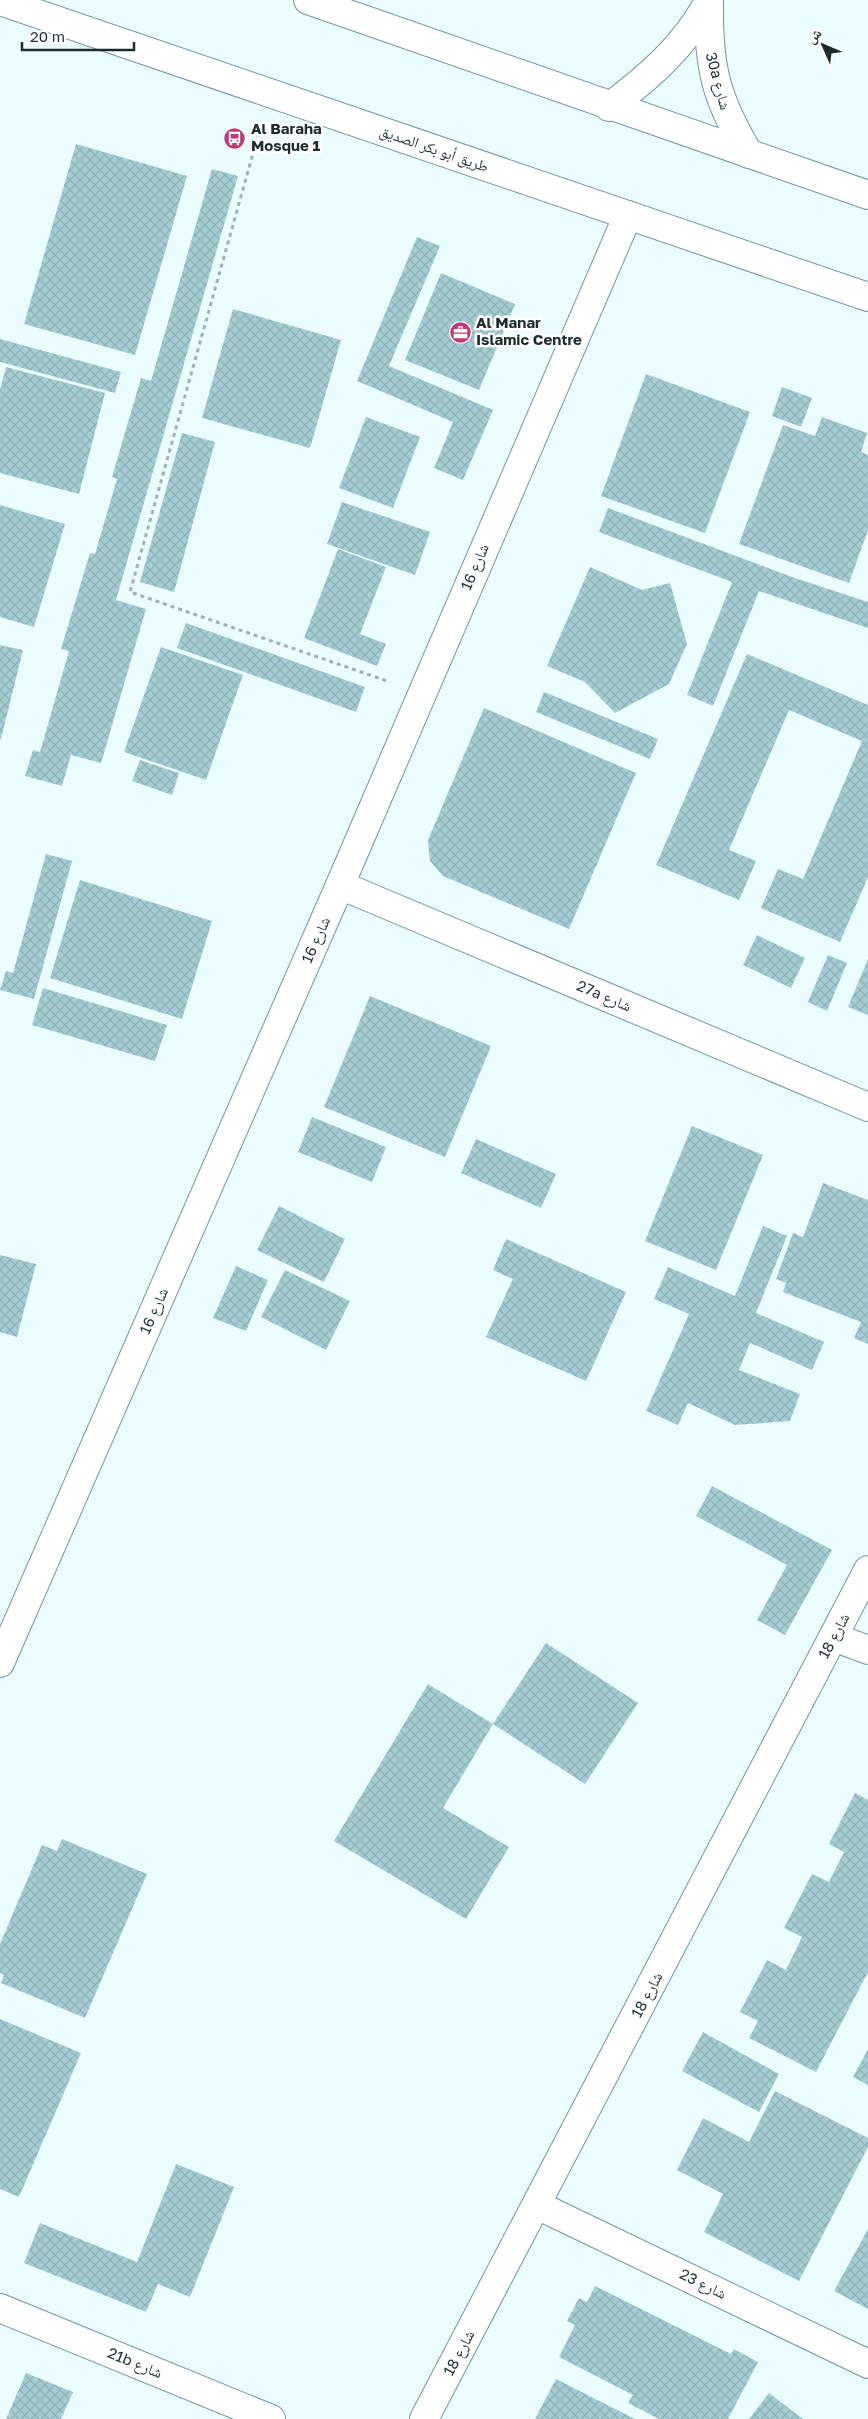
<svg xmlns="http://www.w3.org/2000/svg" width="868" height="2419" viewBox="0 0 868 2419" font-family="'Golos Text','Noto Naskh Arabic',sans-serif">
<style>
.building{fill:url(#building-cross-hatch)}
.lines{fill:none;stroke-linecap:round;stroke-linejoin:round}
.minor-casing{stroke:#6f979c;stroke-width:30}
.major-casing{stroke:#6f979c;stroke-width:30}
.path{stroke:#9fb0b2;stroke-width:3;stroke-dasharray:4 4;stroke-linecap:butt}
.minor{stroke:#fff;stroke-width:28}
.major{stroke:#fff;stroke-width:28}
.labels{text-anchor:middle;stroke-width:5;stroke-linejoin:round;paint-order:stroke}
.street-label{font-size:15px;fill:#1c2d2f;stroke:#fff}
.poi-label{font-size:15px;font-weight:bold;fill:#1c2d2f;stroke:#fff;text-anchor:start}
</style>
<defs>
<pattern id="building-cross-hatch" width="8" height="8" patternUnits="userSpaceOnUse" patternTransform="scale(1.25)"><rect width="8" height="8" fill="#a5ced4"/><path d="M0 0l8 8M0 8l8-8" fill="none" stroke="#8db1b6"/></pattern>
</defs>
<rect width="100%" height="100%" fill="#ebfcfe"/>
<g class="building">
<polygon points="76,144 187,176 135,355 24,324"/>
<polygon points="212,169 238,176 116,600 146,609 101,763 71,755 62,786 25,776 33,750 40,752 69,651 61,649 90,553 95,554 117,479 112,477 141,378 151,381"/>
<polygon points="417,237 440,246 389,366 493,410 463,480 434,468 453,422 357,381"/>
<polygon points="441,273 515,304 479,390 405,360"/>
<polygon points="233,309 341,340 310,448 202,418"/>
<polygon points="0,339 121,372 115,393 0,362"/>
<polygon points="6,367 105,393 79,494 0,473 0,390"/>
<polygon points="646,374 750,412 705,533 601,496"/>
<polygon points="782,387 812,398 801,427 772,416"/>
<polygon points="366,417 420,437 393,508 339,488"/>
<polygon points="822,417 867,433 861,452 868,455 868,530 849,583 739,544 783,425 815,436"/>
<polygon points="182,433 215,442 174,592 140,582"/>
<polygon points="342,502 430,532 415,575 327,544"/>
<polygon points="0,505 65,524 34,627 0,617"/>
<polygon points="608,508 795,578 868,602 868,628 759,591 713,706 687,695 732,582 599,532"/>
<polygon points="338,549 386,567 360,634 386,644 377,666 304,638"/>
<polygon points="590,567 642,590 670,583 687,644 669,684 615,713 585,682 547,666"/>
<polygon points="186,623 365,687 356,712 177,648"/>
<polygon points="0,645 23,650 1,739 0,739"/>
<polygon points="161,647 243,675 206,780 124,752"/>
<polygon points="747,654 868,705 868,877 840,942 761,908 778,869 803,879 862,741 789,710 729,850 756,861 739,900 656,865"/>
<polygon points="544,692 658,739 650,759 536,712"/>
<polygon points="484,708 636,773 569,929 443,876 430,861 428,840"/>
<polygon points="140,760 179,773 172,795 132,781"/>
<polygon points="46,854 72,861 34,999 0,990 6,971 13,973"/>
<polygon points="80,880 212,921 182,1019 50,978"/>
<polygon points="757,935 805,958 791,988 743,965"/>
<polygon points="828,955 847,963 827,1011 808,1002"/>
<polygon points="868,959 868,1015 848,1007"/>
<polygon points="43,988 167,1025 155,1061 32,1025"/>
<polygon points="370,996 491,1046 445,1157 324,1107"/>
<polygon points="312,1117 386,1147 372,1182 298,1152"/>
<polygon points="692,1126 763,1155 716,1270 645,1241"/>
<polygon points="476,1139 556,1174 541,1208 461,1173"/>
<polygon points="823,1183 868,1200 868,1344 854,1338 861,1322 783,1292 786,1283 776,1279 793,1233 803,1237"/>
<polygon points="279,1206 345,1239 324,1282 257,1250"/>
<polygon points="763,1226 787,1236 756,1313 824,1342 812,1370 750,1343 739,1370 800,1394 790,1421 735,1425 688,1403 678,1425 646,1411 689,1314 654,1299 668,1267 735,1296"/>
<polygon points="506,1239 626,1292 586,1381 486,1337 513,1279 493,1270"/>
<polygon points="0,1255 36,1264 17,1337 0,1332"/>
<polygon points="236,1266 268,1280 246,1331 213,1318"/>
<polygon points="285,1270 350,1301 326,1350 261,1317"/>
<polygon points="712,1486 832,1550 785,1635 757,1620 787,1565 696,1516"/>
<polygon points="546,1643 638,1703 585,1784 493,1724"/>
<polygon points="428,1684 493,1724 443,1808 509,1847 466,1919 334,1841"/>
<polygon points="855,1793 868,1800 868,1972 816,2072 749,2038 758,2021 740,2012 767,1960 786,1970 802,1937 784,1928 812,1874 829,1882 844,1852 829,1844"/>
<polygon points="62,1839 147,1874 85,2018 1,1983 4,1975 0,1973 0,1944 42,1845 57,1851"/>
<polygon points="0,2019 81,2053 19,2197 0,2189"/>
<polygon points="703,2032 779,2074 759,2112 682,2071"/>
<polygon points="868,2049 868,2085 853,2077"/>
<polygon points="775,2091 868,2138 868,2147 799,2281 704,2232 723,2194 677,2170 703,2118 749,2142"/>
<polygon points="176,2164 234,2187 190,2297 158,2284 146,2312 24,2263 40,2223 137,2262"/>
<polygon points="868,2229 868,2309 834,2291"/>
<polygon points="595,2286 731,2354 734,2349 758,2362 728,2419 659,2419 628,2403 633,2395 559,2357 575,2325 567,2321 579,2298 587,2302"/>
<polygon points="26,2373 73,2392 61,2419 6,2419"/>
<polygon points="556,2379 635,2419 535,2419"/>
<polygon points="769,2393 803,2419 749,2419"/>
</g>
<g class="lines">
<defs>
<g id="minor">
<path d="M709 3C708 67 716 99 749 154"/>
<path d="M609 107C649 77 685 46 709 1"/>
<polyline points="340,885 868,1107"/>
<polyline points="833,1637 868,1650"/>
<polyline points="0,1663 340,885 628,215"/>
<polyline points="537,2205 868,2364"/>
<polyline points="0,2308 271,2419"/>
<polyline points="424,2419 868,1570"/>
</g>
<g id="major">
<polyline points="308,0 868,195"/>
<polyline points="0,1 868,297"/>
</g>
</defs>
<use href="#minor" class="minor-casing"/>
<use href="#major" class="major-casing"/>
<polyline class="path" points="261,125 130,592 390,682"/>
<use href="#minor" class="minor"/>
<use href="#major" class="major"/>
</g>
<defs>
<symbol id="bus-disc" viewBox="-11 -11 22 22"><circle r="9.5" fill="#bf3877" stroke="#fff"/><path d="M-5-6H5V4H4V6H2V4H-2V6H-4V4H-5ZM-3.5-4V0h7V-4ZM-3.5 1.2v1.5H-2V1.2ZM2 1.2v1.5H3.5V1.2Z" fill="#fff"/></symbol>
<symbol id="office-disc" viewBox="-11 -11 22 22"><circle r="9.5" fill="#bf3877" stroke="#fff"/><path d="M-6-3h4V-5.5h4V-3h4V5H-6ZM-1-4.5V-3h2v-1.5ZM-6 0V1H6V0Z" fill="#fff"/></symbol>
</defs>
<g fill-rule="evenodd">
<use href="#bus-disc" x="222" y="126" width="25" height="25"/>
<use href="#office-disc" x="448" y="320" width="25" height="25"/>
</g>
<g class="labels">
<g class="street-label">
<text transform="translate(718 81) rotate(75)" y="5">30a شارع</text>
<text transform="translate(434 149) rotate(19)" y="5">طريق أبو بكر الصديق</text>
<text transform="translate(475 567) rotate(-67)" y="5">شارع 16</text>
<text transform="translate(316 940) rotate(-66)" y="5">شارع 16</text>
<text transform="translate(604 996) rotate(23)" y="5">27a شارع</text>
<text transform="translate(154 1311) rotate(-66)" y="5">شارع 16</text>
<text transform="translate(834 1636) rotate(-62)" y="5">شارع 18</text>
<text transform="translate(647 1995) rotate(-62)" y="5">شارع 18</text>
<text transform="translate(703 2284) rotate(26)" y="5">شارع 23</text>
<text transform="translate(459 2353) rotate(-62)" y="5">شارع 18</text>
<text transform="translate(135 2363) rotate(22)" y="5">21b شارع</text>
</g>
<g class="poi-label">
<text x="251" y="134">Al Baraha<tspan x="251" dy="17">Mosque 1</tspan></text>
<text x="476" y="328">Al Manar<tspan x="476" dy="17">Islamic Centre</tspan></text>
</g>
</g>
<g transform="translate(823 45) rotate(315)" stroke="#ffffff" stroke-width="4" paint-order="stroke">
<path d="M0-4L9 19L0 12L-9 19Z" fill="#1c2d2f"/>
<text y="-8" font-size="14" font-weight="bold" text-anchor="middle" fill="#1c2d2f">ش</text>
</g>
<path d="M22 42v8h112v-8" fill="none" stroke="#1c2d2f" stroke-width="2.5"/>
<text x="30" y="42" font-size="15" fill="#1c2d2f" stroke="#ffffff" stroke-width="4" paint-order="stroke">20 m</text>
</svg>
